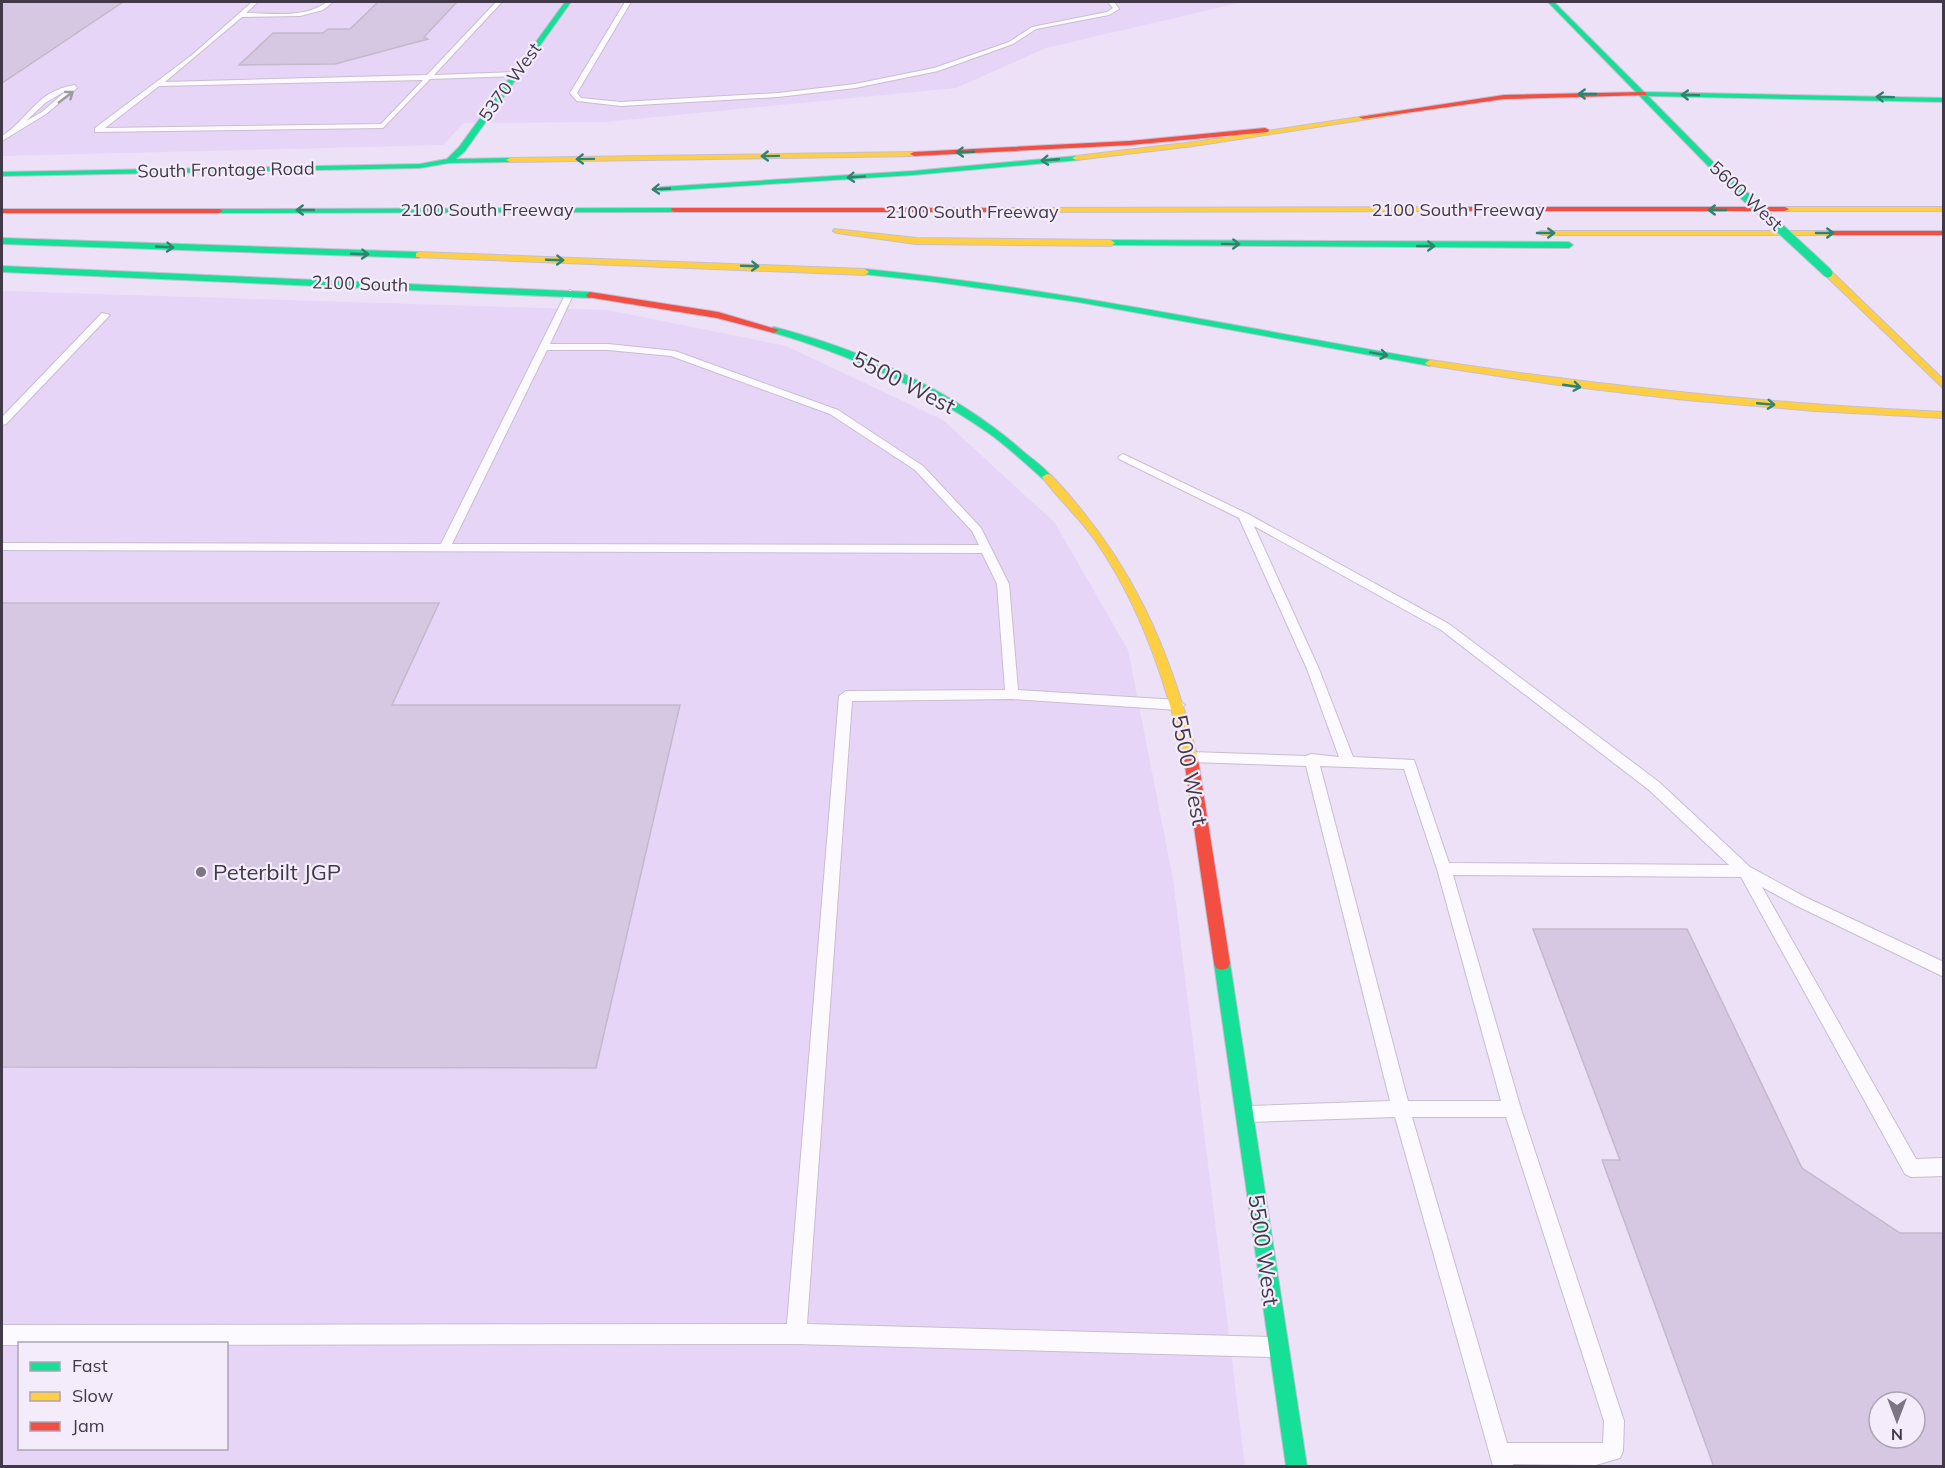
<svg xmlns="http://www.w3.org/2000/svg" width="1945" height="1468" viewBox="0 0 1945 1468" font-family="Mulish,sans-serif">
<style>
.built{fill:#e7d5f7;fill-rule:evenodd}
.building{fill:#d6c8e2;stroke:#c2b9ca;stroke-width:1.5;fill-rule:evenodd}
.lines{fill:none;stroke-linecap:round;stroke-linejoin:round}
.lane-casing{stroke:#c7becf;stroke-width:2}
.fast-casing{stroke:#c7becf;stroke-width:2}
.slow-casing{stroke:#c7becf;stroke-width:2}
.jam-casing{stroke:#c7becf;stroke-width:2}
.lane{fill:#fcfafe;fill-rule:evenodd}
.fast{fill:#16e098;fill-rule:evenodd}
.slow{fill:#ffcf43;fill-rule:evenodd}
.jam{fill:#f24e42;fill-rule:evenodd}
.fast-bridge-casing{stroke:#c7becf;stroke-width:11;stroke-linecap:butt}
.fast-bridge{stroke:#16e098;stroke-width:9}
.oneway{stroke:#2e846c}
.oneway2{stroke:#9e9aa3}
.poi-dot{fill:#7d7485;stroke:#f4ecfb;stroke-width:2}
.labels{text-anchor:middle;stroke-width:4.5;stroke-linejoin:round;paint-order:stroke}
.far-street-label{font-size:18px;fill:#413948;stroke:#f4ecfb}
.street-label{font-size:22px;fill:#413948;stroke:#f4ecfb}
.poi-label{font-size:22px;fill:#413948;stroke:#f4ecfb;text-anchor:start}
</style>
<rect width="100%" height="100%" fill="#ece1f7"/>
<g class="built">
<polygon points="2,2 1243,2 1046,48 956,88 605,122 463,123 444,145 2,156"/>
<path d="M2 291 607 310 786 346 943 420 1055 523 1128 650 1173 879 1245 1466H2ZM20 1344H226V1448H20Z"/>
</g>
<g class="building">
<polygon points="2,2 123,2 2,83"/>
<polygon points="378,2 457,2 424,37 428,39 335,64 239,65 273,33 323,33 328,29 350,29"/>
<polygon points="2,603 439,603 392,705 680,705 596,1068 2,1067"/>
<path d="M1533 929H1687L1802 1168 1900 1233H1944V1467H1714L1602 1160H1620ZM1879 1402H1915V1438H1879Z"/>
</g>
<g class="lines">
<defs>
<g id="lane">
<path d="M252 2H258L246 13C274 13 303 19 327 2H333L323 10 300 16 242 17 165 82 427 75 496 2H502L434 75 517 72 520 74 517 76 430 79 383 128 95 132V128L192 55ZM423 80 381 124 105 128 159 86Z"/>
<polygon points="625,2 631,2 577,93 581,98 621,102 778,93 855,84 934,68 1009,42 1032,27 1107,12 1113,8 1108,2 1114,2 1119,9 1109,15 1036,29 1013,44 938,71 855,88 778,97 621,106 577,101 570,93"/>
<path d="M75 85 77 88 46 114 2 141V136C28 120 37 90 75 85ZM67 90 42 112 26 121 45 103Z"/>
<path d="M570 290 574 293 550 344H608L675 351 838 410 923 466 981 528 1009 584 1018 690 1178 700 1185 705 1178 710 1012 699 852 701 807 1324 1271 1337 1278 1340 1281 1347 1278 1354 1271 1357 796 1344 2 1345V1325L787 1324 839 696 846 691 1005 690 997 584 982 553 2 550V543L441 544 566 293ZM547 350H608L671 356 830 414 915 470 972 531 979 545 452 544Z"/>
<polygon points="102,313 110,315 6,424 2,425 2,417"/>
<path d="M1123 454 1248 514 1449 624 1659 782 1750 867 1805 897 1944 962V977L1795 905 1762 887 1916 1159 1944 1158V1176L1911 1177 1905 1174 1741 877 1453 875 1521 1109 1624 1421 1623 1451 1620 1458 1596 1465 1513 1464V1466H1493L1395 1117 1249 1122 1243 1120 1240 1114 1243 1108 1249 1106 1390 1101 1306 766 1191 762 1184 757 1191 752 1306 756 1311 754 1339 757 1307 669 1239 518 1119 459 1118 457ZM1254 526 1441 630 1649 790 1729 865 1449 863 1414 760 1353 757 1319 669ZM1320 766 1404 769 1437 869 1501 1101H1408ZM1412 1117H1506L1604 1421 1603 1443H1507Z"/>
</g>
<g id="fast">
<polygon points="565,2 571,2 465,151 456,159 510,158 514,160 513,162 449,163 420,168 2,176 2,172 420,164 447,159 459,147"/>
<polygon points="1548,2 1554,2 1644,92 1944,98 1944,102 1648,96 1723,172 1716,174"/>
<polygon points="1076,156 1080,158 1079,160 913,175 661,191 657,189 661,187 913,171"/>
<polygon points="675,208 679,210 678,212 219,213 215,211 219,209"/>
<polygon points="2,238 419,252 423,255 419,258 2,244"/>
<polygon points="1111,240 1569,242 1573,245 1569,248 1108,245 1108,241"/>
<polygon points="2,266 590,292 594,295 590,298 2,272"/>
<path d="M865 269C1055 288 1242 328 1430 360L1435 363 1430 366 1078 302 936 282 862 274 861 272Z"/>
<path d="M774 327C863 350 956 391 1025 453 1034 460 1045 468 1052 477L1047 480 1043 479C1025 463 1007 446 987 432 921 386 848 354 771 332V328Z"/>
<polygon points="1222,956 1228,958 1230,963 1307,1466 1286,1466 1214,963 1216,958"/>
</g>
<g id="slow">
<polygon points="1399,111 1401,112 1401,114 1194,146 1076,160 1072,158 1076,156 1194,142"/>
<polygon points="914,152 918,154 917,156 510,162 506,160 510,158"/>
<polygon points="1465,207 1469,209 1468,211 1007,212 1003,210 1007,208"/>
<rect x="1782" y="207" width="162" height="4"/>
<polygon points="834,229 916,238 1111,240 1115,243 1111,246 916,244 837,233 833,231"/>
<polygon points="1540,231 1832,231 1836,233 1832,235 1543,235 1539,233"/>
<polygon points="419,252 865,269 869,272 865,275 416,257 416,253"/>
<polygon points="1825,271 1831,271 1944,380 1944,389 1825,275"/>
<path d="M1430 360C1601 386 1771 404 1944 412V418L1815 411 1686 400 1558 385 1427 365 1425 363Z"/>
<path d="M1047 474 1051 475C1132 561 1169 646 1198 759L1196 763 1191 764 1184 759C1166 682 1141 606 1095 540 1079 517 1058 499 1042 477Z"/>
</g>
<g id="jam">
<polygon points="1645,92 1647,95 1504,99 1363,119 1359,117 1504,95"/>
<polygon points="1265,128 1269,130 1268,132 1130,145 914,156 910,154 914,152 1130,141"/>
<polygon points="1462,207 1785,207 1789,209 1785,211 1465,211 1461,209"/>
<polygon points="672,208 1007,208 1011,210 1007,212 675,212 671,210"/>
<polygon points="2,209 219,209 223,211 219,213 2,213"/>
<polygon points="1829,231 1944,231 1944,235 1832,235 1828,233"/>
<polygon points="590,292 718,312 779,330 774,333 717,318 587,297 586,295"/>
<polygon points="1191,754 1198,759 1230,963 1228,968 1222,970 1216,968 1214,963 1184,759"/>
</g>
</defs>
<use href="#lane" class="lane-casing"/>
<use href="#fast" class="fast-casing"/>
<use href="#slow" class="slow-casing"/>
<use href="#jam" class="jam-casing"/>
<use href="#lane" class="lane"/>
<use href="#fast" class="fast"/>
<use href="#slow" class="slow"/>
<use href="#jam" class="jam"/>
<defs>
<polyline id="fast-bridge" points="1719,172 1828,273"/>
</defs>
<use href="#fast-bridge" class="fast-bridge-casing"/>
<use href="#fast-bridge" class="fast-bridge"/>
</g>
<defs><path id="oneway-shaft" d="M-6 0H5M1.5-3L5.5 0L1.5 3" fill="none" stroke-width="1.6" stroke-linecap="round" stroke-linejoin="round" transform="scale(1.5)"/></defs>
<g class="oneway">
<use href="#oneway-shaft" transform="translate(1587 94) rotate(-180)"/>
<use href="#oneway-shaft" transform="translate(1690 95) rotate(-179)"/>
<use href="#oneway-shaft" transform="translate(1885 97) rotate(-178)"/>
<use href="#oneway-shaft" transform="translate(965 152) rotate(178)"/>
<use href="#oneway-shaft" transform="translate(770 156) rotate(179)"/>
<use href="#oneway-shaft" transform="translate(585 159) rotate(179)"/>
<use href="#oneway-shaft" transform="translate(1050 160) rotate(175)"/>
<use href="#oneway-shaft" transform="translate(856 177) rotate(176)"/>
<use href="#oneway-shaft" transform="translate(661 189) rotate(177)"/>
<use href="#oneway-shaft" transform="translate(305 210) rotate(180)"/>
<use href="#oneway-shaft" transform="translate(1717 210) rotate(180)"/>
<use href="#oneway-shaft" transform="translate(1546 233)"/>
<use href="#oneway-shaft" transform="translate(1825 233)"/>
<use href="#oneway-shaft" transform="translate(1231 244) rotate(1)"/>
<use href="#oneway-shaft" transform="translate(1426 246)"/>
<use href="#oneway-shaft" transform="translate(165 247) rotate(3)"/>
<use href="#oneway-shaft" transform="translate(360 254) rotate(2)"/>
<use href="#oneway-shaft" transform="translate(555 260) rotate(2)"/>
<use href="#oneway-shaft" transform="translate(750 266) rotate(2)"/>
<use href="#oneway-shaft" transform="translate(1379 354) rotate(10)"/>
<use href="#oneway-shaft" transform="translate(1572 386) rotate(8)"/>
<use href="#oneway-shaft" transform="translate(1766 404) rotate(5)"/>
</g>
<use class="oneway2" href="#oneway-shaft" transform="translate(66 97) rotate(-37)"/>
<circle class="poi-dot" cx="201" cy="872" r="6"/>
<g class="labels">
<g class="far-street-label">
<text transform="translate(510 82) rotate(-54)" y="6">5370 West</text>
<text transform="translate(226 170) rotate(-1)" y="6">South Frontage Road</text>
<text transform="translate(1746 196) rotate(43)" y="6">5600 West</text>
<text x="487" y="216">2100 South Freeway</text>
<text x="1458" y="216">2100 South Freeway</text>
<text x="972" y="218">2100 South Freeway</text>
<text transform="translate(360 284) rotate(2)" y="6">2100 South</text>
</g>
<g class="street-label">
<text transform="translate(904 382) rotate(27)" y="8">5500 West</text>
<text transform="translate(1190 770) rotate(79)" y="8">5500 West</text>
<text transform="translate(1264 1250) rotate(82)" y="8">5500 West</text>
</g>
<g class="poi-label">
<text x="213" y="880">Peterbilt JGP</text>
</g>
</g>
<rect width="1945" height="1468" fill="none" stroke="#413948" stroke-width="6"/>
<rect x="18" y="1342" width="210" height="108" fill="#f4ecfb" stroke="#aca4b3" stroke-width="1.5"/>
<rect x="30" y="1362" width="30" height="9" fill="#16e098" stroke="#aca4b3" stroke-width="1.5"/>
<text x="72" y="1372" font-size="18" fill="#413948">Fast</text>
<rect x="30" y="1392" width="30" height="9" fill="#ffcf43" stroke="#aca4b3" stroke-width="1.5"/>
<text x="72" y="1402" font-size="18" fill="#413948">Slow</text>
<rect x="30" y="1422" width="30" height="9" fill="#f24e42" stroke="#aca4b3" stroke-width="1.5"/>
<text x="72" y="1432" font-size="18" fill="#413948">Jam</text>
<g transform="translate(1897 1420) rotate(180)"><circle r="28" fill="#f4ecfb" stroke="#aca4b3" stroke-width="1.5"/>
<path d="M0-4.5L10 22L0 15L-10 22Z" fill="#7d7485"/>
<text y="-9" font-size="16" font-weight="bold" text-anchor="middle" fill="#413948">N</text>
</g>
</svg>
